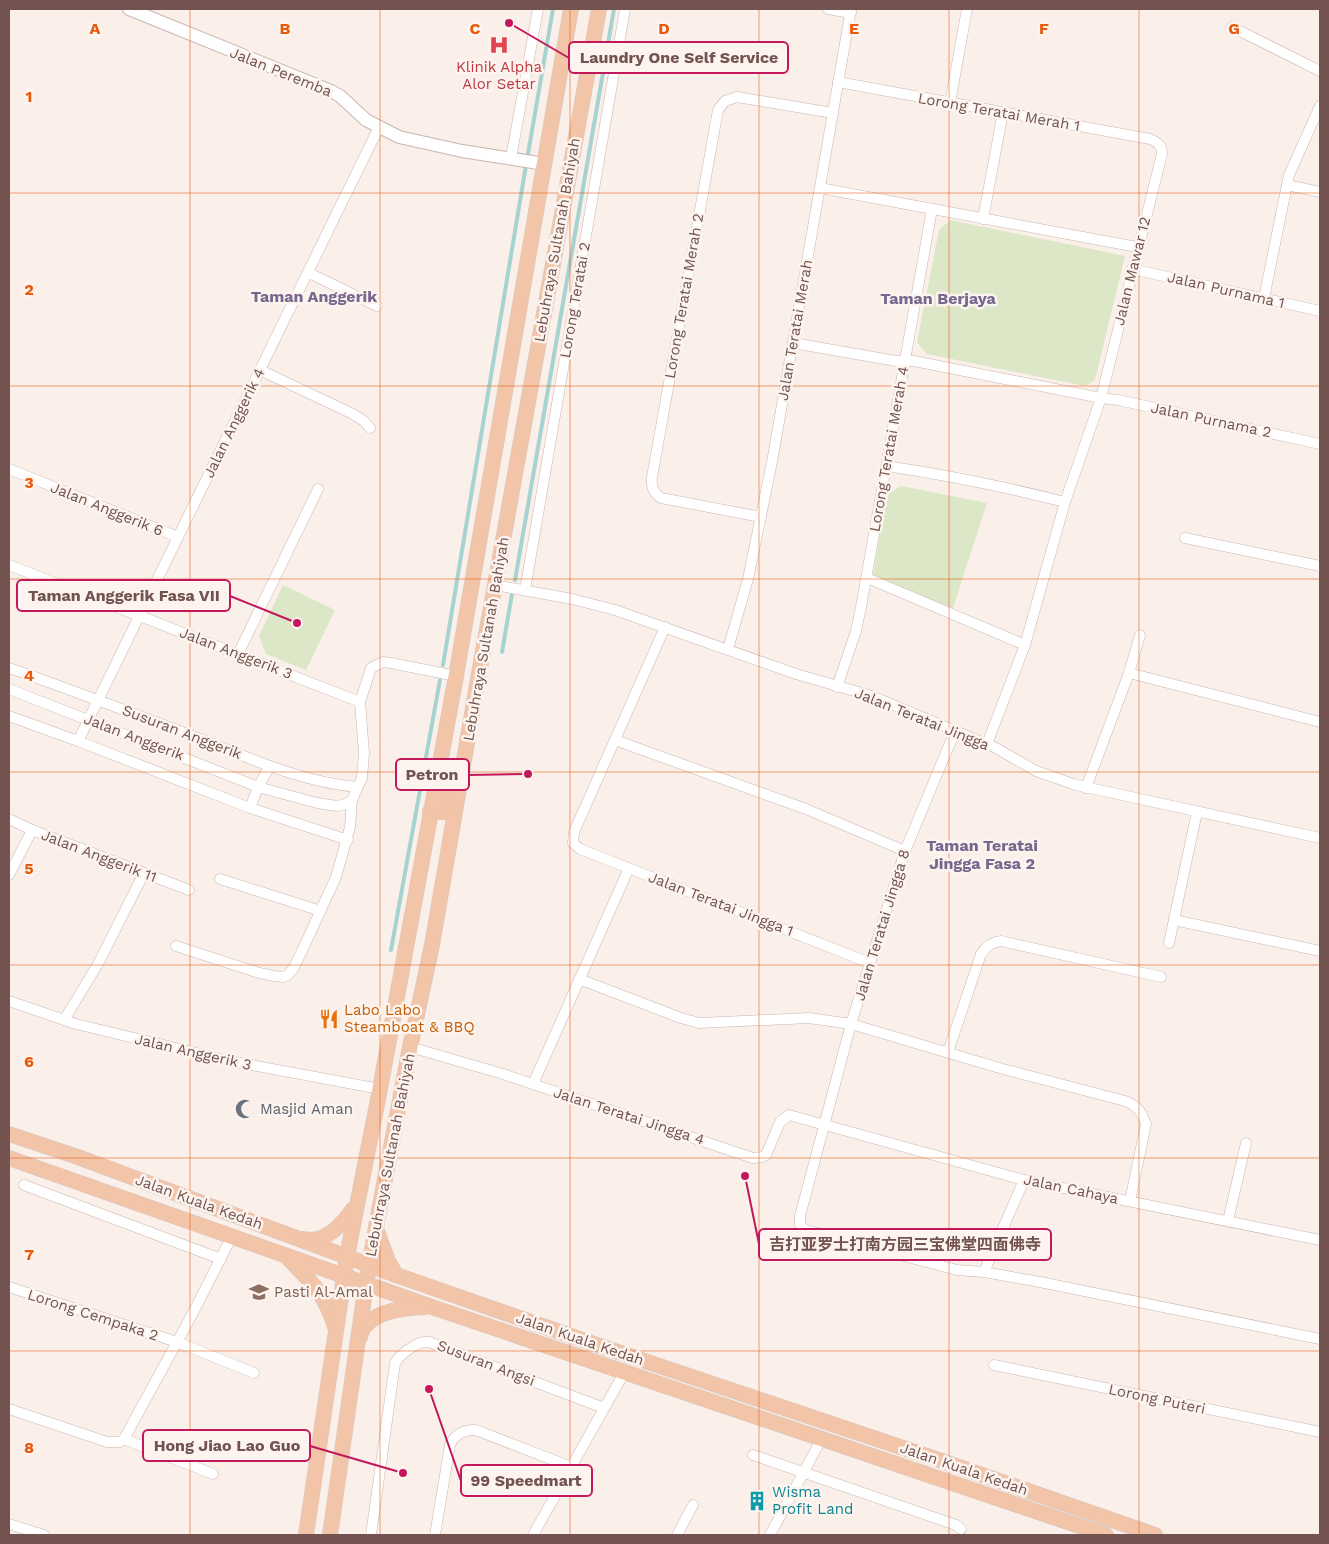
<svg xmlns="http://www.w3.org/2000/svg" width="1329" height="1544" viewBox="0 0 1329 1544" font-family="'Work Sans','Noto Sans SC',sans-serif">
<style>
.green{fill:#dce7c8}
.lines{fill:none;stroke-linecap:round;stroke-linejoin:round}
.stream{stroke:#a6d3cf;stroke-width:4}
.minor-casing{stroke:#cbb5b0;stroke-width:11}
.tertiary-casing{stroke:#cbb5b0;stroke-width:14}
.primary-casing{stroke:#d5cbca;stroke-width:16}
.minor{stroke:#fff;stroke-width:10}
.tertiary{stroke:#fff;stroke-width:12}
.primary{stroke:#f2c4a8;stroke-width:15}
.grid{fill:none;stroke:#e8590c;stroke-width:1;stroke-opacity:0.55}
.labels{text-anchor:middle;stroke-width:5;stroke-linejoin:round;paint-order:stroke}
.health-label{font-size:15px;fill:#be3a42;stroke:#fdf4ef}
.street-label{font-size:15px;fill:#72534f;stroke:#fdf4ef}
.food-label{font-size:15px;fill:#c56008;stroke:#fdf4ef;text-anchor:start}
.worship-label{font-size:15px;fill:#5b616d;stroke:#fdf4ef;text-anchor:start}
.education-label{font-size:15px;fill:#785e54;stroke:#fdf4ef;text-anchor:start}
.culture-label{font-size:15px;fill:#0d838f;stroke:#fdf4ef;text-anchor:start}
.neighbourhood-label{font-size:16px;font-weight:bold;fill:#77668e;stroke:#fdf4ef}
.grid-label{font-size:16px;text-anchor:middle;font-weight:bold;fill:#e8590c;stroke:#fdf4ef;stroke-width:5;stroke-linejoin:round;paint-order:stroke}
.leader{fill:none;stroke:#c2185b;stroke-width:2}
.callout-dot{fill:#c2185b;stroke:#fdf4ef;stroke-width:2}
.callout{fill:#fdf4ef;stroke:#c2185b;stroke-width:2}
.callout-label{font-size:16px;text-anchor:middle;font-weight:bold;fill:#72534f}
</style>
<rect width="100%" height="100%" fill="#faefe9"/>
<g class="green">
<polygon points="950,220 1125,256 1095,380 1085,386 927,354 917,342 939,230"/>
<polygon points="901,486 987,503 952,611 873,576 886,495"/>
<polygon points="283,585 335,610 306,670 266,654 259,636"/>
</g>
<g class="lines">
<g class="stream">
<polyline points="515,580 614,9"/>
<polyline points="502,652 512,594"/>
<polyline points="443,665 524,177 553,9"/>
<polyline points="391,950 440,680"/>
</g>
<defs>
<g id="minor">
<polyline points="828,9 851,13"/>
<polyline points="1232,27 1320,71"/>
<path d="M838 82 1150 139C1157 142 1162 145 1162 154L1101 398 1065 502 1025 645 987 744"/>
<polyline points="950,103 967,9"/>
<polyline points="511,158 538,9"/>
<polyline points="1287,185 1320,192"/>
<polyline points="820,188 1137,247"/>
<polyline points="983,219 1003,112"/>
<polyline points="1132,269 1320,311"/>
<polyline points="309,273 377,306"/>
<polyline points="1264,298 1289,175 1320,106"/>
<polyline points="793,343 896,361 914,361 1101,398 1118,400 1320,444"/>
<polyline points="260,370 353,414 364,421 370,428"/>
<path d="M886 466C947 475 1006 487 1065 502"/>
<polyline points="9,469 178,537"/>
<path d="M761 517 661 498C653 492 651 487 652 477L718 110 725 101 737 97 833 113"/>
<polyline points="1185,538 1320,566"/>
<polyline points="9,565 360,702"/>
<polyline points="867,578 1025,645"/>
<polyline points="495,585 572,599 615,610 796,674 872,696 996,748 1036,771 1076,785 1320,838"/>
<polyline points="525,590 625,9"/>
<polyline points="665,627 574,832 573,843 580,849 870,963"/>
<polyline points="728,649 748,579 772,462 851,9"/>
<polyline points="238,654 318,489"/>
<path d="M9 668C72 690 135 714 198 738 249 758 304 783 358 787"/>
<polyline points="1129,673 1320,722"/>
<polyline points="837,687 856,631 861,607 932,209"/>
<polyline points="9,689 258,787 317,803 337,806 346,804 352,800 362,778 364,753 360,702 371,668 383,662 391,663 456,676"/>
<polyline points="9,716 78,741 250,808 348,840"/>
<polyline points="955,731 905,851 851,1024 800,1216 800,1225 806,1230 957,1270 984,1272 1040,1282 1320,1339"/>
<polyline points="615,740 806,809 905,851"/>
<polyline points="78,741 379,127"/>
<polyline points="1086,788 1129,673 1140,635"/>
<polyline points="250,808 258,787 270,766"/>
<polyline points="9,819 32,830 189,890"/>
<polyline points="9,875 32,830"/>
<polyline points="220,879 321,911"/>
<polyline points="1174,920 1320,951"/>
<polyline points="1169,943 1197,812"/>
<polyline points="176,946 259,973 274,976 283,977 288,975 293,969 302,951 336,877 350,827 352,800"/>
<path d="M579 979 681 1018 699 1023 809 1018 851 1024 1003 1069 1125 1101C1138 1106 1141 1111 1146 1124L1130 1201"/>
<polyline points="9,1001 76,1024 230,1061 380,1089"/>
<polyline points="64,1020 98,964 144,873"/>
<polyline points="410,1047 503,1074 753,1158 762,1157 766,1155 780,1122 789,1115 1024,1180 1320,1240"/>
<path d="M948 1052 981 954C986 946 992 942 1001 941L1161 977"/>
<polyline points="533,1084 629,868"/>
<polyline points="24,1185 221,1259"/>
<polyline points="1228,1221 1246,1143"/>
<polyline points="984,1272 1024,1180"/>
<polyline points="9,1287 177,1342 254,1373"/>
<polyline points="994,1365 1320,1432"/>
<polyline points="9,1409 107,1442 120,1442 124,1439 194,1311 232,1236"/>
<polyline points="124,1439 213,1474"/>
<polyline points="753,1455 956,1525 961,1529"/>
<polyline points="9,1524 44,1535"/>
<path d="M371 1535 395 1363C400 1354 419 1340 429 1342L604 1408"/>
<path d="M435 1535 450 1445C454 1435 465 1429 476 1430L571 1467"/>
<polyline points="533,1535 624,1373"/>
<polyline points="677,1535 693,1505"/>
<polyline points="770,1535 822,1438"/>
</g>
<polyline id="tertiary" points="129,9 331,91 340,96 366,120 399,137 462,151 545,164"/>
<g id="primary">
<polyline points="430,811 442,812 447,805 450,786"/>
<polyline points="9,1134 75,1156 396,1275 594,1344 939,1460 1155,1535"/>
<polyline points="9,1158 432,1307 1106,1535"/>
<polyline points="377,1231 388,1261 396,1275"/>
<path d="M303 1239C324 1244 342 1225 353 1209"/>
<path d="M288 1258C311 1282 325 1293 335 1327"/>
<path d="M360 1337C361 1334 362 1329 365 1326 378 1310 406 1308 425 1307"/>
<polyline points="306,1535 347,1256 380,1089 456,676 571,9"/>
<polyline points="330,1535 366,1284 378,1216 410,1047 432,945 478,679 599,9"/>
</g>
</defs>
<use href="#minor" class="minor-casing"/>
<use href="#tertiary" class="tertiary-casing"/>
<use href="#primary" class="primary-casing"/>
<use href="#minor" class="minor"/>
<use href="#tertiary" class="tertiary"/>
<use href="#primary" class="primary"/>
</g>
<path class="grid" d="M190 9V1535M380 9V1535M570 9V1535M759 9V1535M949 9V1535M1139 9V1535M9 193H1320M9 386H1320M9 579H1320M9 772H1320M9 965H1320M9 1158H1320M9 1351H1320"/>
<defs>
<symbol id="hospital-bare" viewBox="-9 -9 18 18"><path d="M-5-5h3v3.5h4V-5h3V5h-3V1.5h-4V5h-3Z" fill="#e0444e" stroke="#fdf4ef" stroke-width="2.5" paint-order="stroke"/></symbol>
<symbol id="restaurant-bare" viewBox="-9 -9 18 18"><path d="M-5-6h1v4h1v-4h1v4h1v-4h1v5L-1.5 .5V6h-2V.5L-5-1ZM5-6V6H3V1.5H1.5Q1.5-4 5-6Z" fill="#e8710a" stroke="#fdf4ef" stroke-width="2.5" paint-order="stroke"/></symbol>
<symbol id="mosque-bare" viewBox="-9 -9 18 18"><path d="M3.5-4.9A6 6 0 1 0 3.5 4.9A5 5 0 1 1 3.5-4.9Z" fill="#6b7280" stroke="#fdf4ef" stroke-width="2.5" paint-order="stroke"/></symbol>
<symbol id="school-bare" viewBox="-9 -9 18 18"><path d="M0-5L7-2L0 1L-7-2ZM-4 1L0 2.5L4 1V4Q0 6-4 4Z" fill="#8d6e63" stroke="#fdf4ef" stroke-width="2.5" paint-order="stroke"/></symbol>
<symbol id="building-bare" viewBox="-9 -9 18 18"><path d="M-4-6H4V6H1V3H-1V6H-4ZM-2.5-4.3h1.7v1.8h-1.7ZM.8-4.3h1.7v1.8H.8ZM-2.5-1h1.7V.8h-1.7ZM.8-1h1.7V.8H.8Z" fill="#0f9aa8" stroke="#fdf4ef" stroke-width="2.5" paint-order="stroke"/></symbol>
</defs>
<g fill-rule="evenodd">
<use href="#hospital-bare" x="485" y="31" width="28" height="28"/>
<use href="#restaurant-bare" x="315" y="1005" width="28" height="28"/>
<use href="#mosque-bare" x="231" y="1095" width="28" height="28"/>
<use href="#school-bare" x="245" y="1278" width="28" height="28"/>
<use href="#building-bare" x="743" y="1487" width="28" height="28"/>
</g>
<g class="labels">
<g class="health-label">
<text x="499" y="72">Klinik Alpha<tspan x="499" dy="17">Alor Setar</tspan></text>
</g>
<g class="street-label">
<text transform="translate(281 72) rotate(22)" y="5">Jalan Peremba</text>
<text transform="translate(999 112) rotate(10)" y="5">Lorong Teratai Merah 1</text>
<text transform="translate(557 240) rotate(-80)" y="5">Lebuhraya Sultanah Bahiyah</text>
<text transform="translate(1132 271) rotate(-76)" y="5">Jalan Mawar 12</text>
<text transform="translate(1226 290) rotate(13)" y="5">Jalan Purnama 1</text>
<text transform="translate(684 296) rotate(-80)" y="5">Lorong Teratai Merah 2</text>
<text transform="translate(575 300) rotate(-80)" y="5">Lorong Teratai 2</text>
<text transform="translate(795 330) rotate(-80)" y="5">Jalan Teratai Merah</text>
<text transform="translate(1211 420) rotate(12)" y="5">Jalan Purnama 2</text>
<text transform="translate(234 423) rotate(-64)" y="5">Jalan Anggerik 4</text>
<text transform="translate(889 449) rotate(-80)" y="5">Lorong Teratai Merah 4</text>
<text transform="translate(107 509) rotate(22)" y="5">Jalan Anggerik 6</text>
<text transform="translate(486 639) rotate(-80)" y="5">Lebuhraya Sultanah Bahiyah</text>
<text transform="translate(236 653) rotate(21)" y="5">Jalan Anggerik 3</text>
<text transform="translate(922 719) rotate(22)" y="5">Jalan Teratai Jingga</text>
<text transform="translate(182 732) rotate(21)" y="5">Susuran Anggerik</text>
<text transform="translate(134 737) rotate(21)" y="5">Jalan Anggerik</text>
<text transform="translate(99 856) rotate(21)" y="5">Jalan Anggerik 11</text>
<text transform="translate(721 904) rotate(21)" y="5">Jalan Teratai Jingga 1</text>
<text transform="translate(882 925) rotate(-73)" y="5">Jalan Teratai Jingga 8</text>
<text transform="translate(193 1052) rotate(13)" y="5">Jalan Anggerik 3</text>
<text transform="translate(629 1116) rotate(18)" y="5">Jalan Teratai Jingga 4</text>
<text transform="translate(390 1155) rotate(-79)" y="5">Lebuhraya Sultanah Bahiyah</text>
<text transform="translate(1071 1189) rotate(12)" y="5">Jalan Cahaya</text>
<text transform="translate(199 1202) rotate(20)" y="5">Jalan Kuala Kedah</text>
<text transform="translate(93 1315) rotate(18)" y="5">Lorong Cempaka 2</text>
<text transform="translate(580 1339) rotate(19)" y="5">Jalan Kuala Kedah</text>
<text transform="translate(486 1363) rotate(21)" y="5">Susuran Angsi</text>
<text transform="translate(1157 1399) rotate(12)" y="5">Lorong Puteri</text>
<text transform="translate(964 1469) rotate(19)" y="5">Jalan Kuala Kedah</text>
</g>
<g class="food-label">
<text x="344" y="1015">Labo Labo<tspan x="344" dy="17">Steamboat &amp; BBQ</tspan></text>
</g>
<g class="worship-label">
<text x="260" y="1114">Masjid Aman</text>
</g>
<g class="education-label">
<text x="274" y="1297">Pasti Al-Amal</text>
</g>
<g class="culture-label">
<text x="772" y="1497">Wisma<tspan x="772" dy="17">Profit Land</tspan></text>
</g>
<g class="neighbourhood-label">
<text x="314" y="302">Taman Anggerik</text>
<text x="938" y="304">Taman Berjaya</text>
<text x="982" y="851">Taman Teratai<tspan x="982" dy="18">Jingga Fasa 2</tspan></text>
</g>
</g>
<g class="grid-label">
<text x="95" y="34">A</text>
<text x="285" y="34">B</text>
<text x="475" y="34">C</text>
<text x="664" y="34">D</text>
<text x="854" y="34">E</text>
<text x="1044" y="34">F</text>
<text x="1234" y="34">G</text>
<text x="29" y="102">1</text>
<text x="29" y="295">2</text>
<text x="29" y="488">3</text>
<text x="29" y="681">4</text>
<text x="29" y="874">5</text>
<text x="29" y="1067">6</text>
<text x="29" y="1260">7</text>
<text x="29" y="1453">8</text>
</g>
<path class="leader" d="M509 23L569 58M297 623L230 596M528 774L469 775M745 1176L759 1244M403 1473L310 1446M429 1389L461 1481"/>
<g class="callout-dot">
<circle cx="509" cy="23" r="5"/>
<circle cx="297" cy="623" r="5"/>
<circle cx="528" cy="774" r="5"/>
<circle cx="745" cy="1176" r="5"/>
<circle cx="403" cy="1473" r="5"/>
<circle cx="429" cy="1389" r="5"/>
</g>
<g class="callout">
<rect x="569" y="42" width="219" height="31" rx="5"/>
<rect x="17" y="580" width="213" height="31" rx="5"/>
<rect x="396" y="759" width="73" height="31" rx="5"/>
<rect x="759" y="1229" width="292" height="31" rx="5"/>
<rect x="143" y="1430" width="167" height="31" rx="5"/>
<rect x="461" y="1465" width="131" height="31" rx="5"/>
</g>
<g class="callout-label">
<text x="679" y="63">Laundry One Self Service</text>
<text x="124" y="601">Taman Anggerik Fasa VII</text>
<text x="432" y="780">Petron</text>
<text x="905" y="1250">吉打亚罗士打南方园三宝佛堂四面佛寺</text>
<text x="227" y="1451">Hong Jiao Lao Guo</text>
<text x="526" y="1486">99 Speedmart</text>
</g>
<rect width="1329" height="1544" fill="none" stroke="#72534f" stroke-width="20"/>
</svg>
